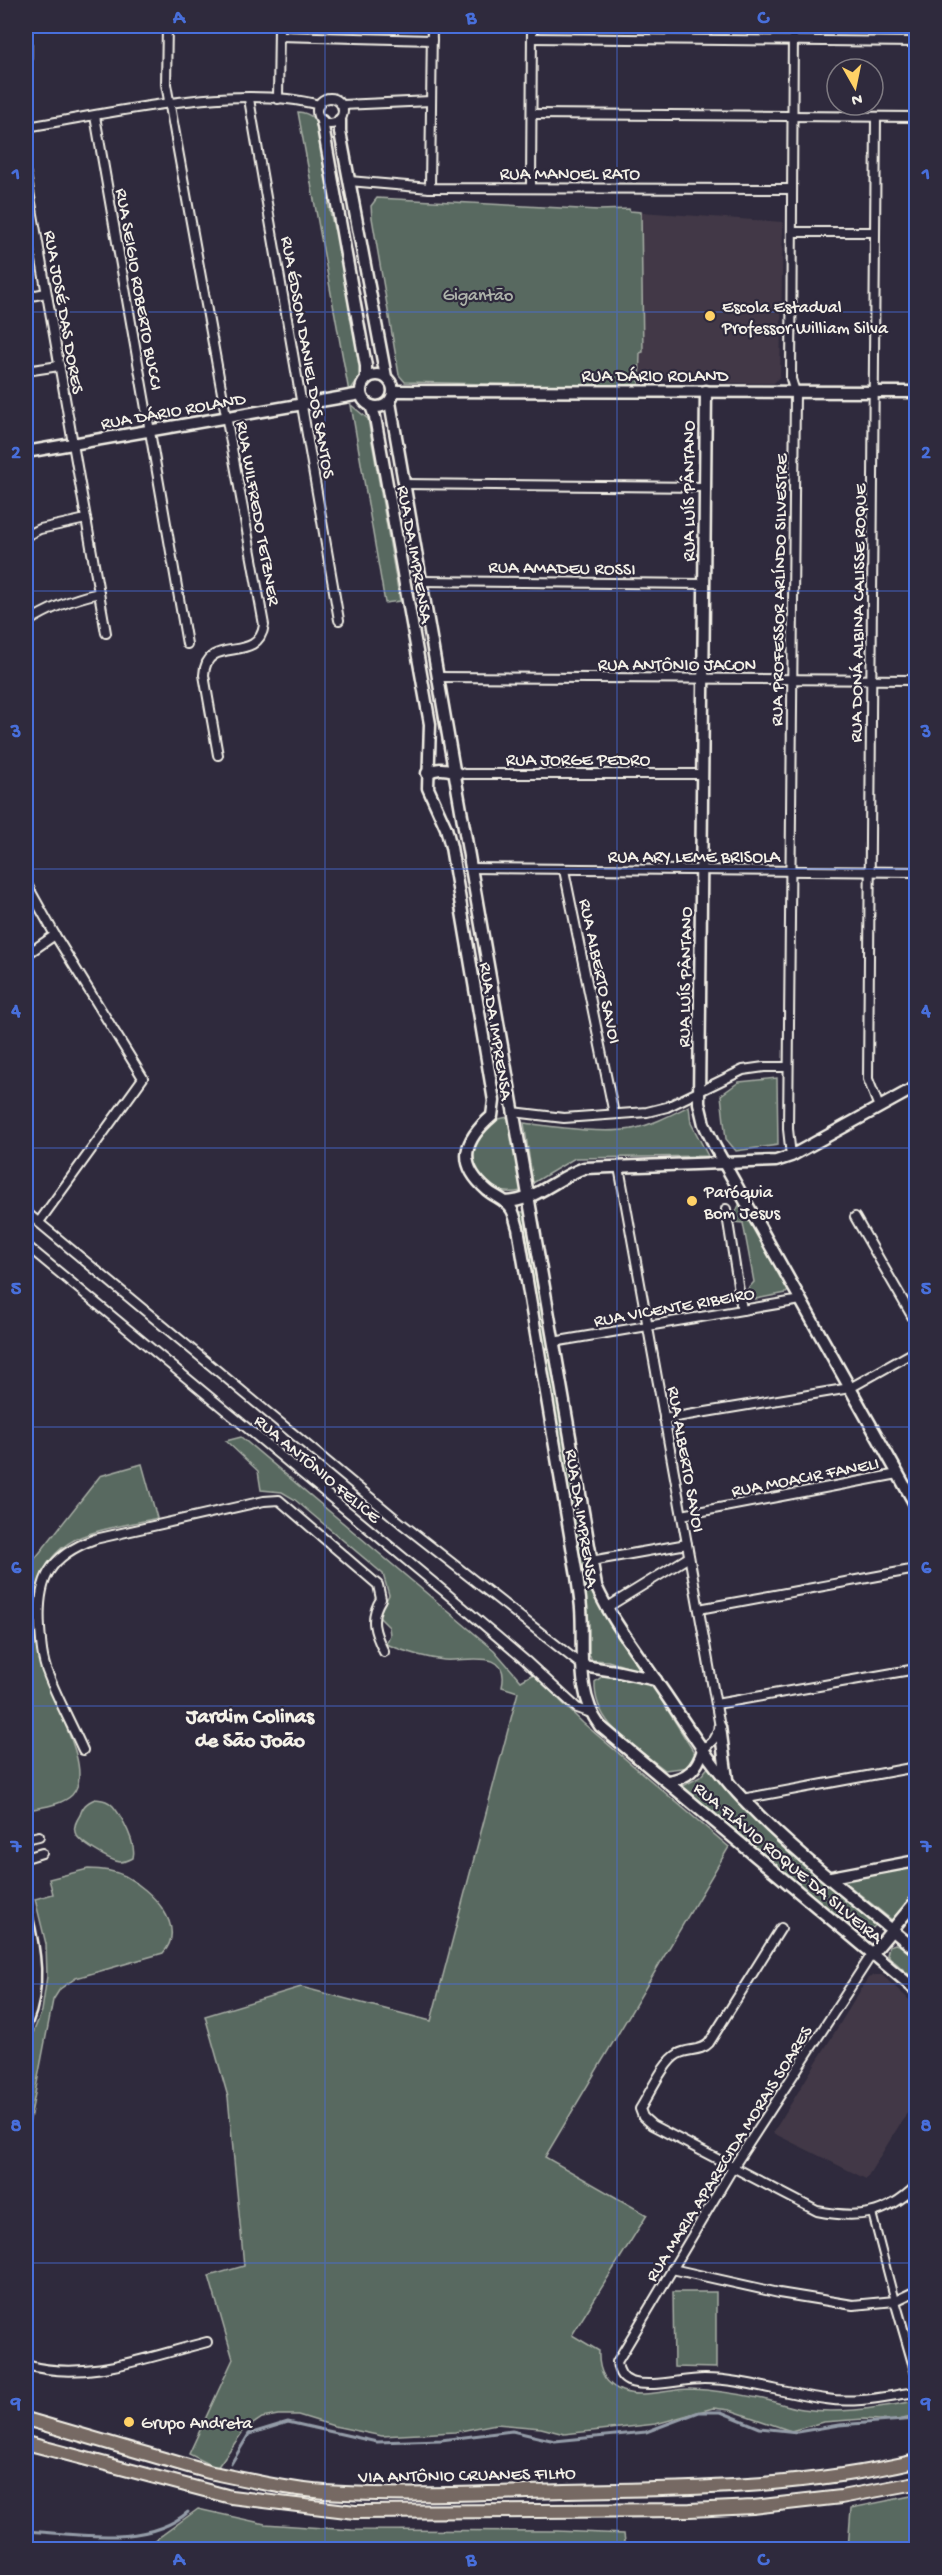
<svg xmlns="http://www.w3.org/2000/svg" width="942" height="2575" viewBox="0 0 942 2575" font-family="'Gochi Hand',sans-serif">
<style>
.built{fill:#423946}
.green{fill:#596960;stroke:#a6ada4;stroke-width:1.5}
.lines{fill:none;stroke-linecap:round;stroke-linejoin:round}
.stream{stroke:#949ca8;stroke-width:3}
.pedestrian-casing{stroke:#f4f1e8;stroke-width:10}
.minor-casing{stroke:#f4f1e8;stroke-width:12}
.tertiary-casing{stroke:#f4f1e8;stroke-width:15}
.primary-casing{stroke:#f4f1e8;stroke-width:16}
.pedestrian{stroke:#2f2a3d;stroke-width:6}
.minor{stroke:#2f2a3d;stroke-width:8}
.tertiary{stroke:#2f2a3d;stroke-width:10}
.primary{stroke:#766964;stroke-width:12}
.grid{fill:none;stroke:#486fdb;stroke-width:1.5;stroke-opacity:0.55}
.poi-dot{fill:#ffd166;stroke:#2f2a3d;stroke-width:2}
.labels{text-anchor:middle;stroke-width:4.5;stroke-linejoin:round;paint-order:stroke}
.street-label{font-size:18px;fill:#f4f1e8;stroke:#2f2a3d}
.park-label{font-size:18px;fill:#aeb4ab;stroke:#2f2a3d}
.poi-label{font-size:18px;fill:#f4f1e8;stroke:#2f2a3d;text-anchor:start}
.quarter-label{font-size:21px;font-weight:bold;fill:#f4f1e8;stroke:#2f2a3d}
.neatline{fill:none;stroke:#486fdb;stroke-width:2}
.grid-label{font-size:20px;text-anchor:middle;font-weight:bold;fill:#486fdb}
</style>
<rect width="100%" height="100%" fill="#2f2a3d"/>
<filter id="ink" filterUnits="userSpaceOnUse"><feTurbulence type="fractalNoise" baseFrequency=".0167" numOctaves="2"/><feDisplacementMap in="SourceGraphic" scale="12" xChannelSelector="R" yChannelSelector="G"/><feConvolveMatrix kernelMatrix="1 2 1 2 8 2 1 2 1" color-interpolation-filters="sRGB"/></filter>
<g filter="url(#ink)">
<g class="built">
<polygon points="641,212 783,222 780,376 774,383 723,383 717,375 678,373 678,380 640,380"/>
<polygon points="875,1975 882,1975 916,2006 916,2098 866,2179 773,2133 868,1978"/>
</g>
<g class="green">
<path d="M298 112C310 113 316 118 320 130L330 192 328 203 334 229 338 234 361 375 349 392Z"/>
<polygon points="377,198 599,210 629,209 630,211 641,212 643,352 640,353 639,388 405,382 399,375 372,218 371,206"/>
<polygon points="351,405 368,419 400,601 385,603"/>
<polygon points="777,1078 778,1145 736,1151 726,1139 721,1095 739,1082"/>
<path d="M689 1106 691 1123 708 1156 575 1158 533 1183 524 1123C556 1127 600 1134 632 1129 652 1125 671 1115 689 1106Z"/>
<path d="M509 1117 521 1191C467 1203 454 1123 509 1117Z"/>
<polygon points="740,1203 787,1284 788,1291 786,1293 756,1299 752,1298 746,1291 754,1282 743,1223 733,1222 732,1220"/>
<polygon points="520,1212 524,1212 592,1591 602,1608 644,1665 640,1671 608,1661 592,1660 589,1655 589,1623 583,1572"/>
<path d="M241 1437 494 1650 521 1681 533 1674 583 1723 729 1847 545 2157 647 2215 572 2335 599 2351C598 2369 604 2384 622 2391 642 2399 669 2389 690 2389 714 2390 739 2394 763 2399 776 2402 789 2407 803 2409 839 2415 880 2407 916 2401V2416L894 2421 864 2419 823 2422 791 2431 730 2410 713 2408 656 2424 564 2434 541 2428 496 2424 455 2432 382 2436 334 2426 298 2415H278L262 2418 244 2430 217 2468 189 2454 233 2359 209 2276 244 2266 228 2097 205 2016 301 1987 431 2021 518 1692 502 1687C511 1647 466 1662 444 1660 426 1658 403 1651 386 1644L390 1635 389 1627 378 1616 389 1595 383 1574 294 1499 282 1492 261 1490 258 1471 226 1441Z"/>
<path d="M142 1464 157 1518C133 1524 88 1530 69 1543 21 1574 30 1642 49 1688 58 1712 94 1772 72 1795 62 1805 42 1807 29 1810L26 1799V1570L100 1476Z"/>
<path d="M604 1675 651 1683 697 1757 690 1767 665 1770C635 1746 593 1725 595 1682Z"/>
<polygon points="710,1765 877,1924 867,1933 861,1933 784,1874 683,1786 700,1777"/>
<path d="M95 1799C102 1800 108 1800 113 1806 122 1817 137 1844 133 1858 129 1860 126 1862 120 1862 111 1861 77 1842 75 1832 73 1826 77 1820 80 1815 83 1806 86 1803 95 1799Z"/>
<polygon points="916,1866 916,1892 892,1920 842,1880"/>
<path d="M88 1869C101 1869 113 1870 125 1876 150 1889 188 1926 163 1953L76 1978 60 1989 53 2000 26 2140V2050L42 2011 47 1976 46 1944 35 1899 53 1894 49 1879Z"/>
<polygon points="895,1944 910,1949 916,1954 916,1981 887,1955 889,1946"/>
<polygon points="673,2292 716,2292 716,2368 674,2367"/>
<polygon points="916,2495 916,2549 848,2549 851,2508"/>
<polygon points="198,2509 265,2524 352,2530 557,2531 624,2534 626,2549 143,2549"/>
</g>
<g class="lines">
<g class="stream">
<polyline points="231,2464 249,2434 288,2422 377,2442 441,2440 512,2431 555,2441 646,2432 699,2412 721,2412 760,2428 797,2432 839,2425 916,2419"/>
<path d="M26 2531C77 2534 147 2548 188 2512"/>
</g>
<defs>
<polyline id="pedestrian" points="872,2213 895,2301"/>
<g id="minor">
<path d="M167 26 166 84 264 625C258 666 206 633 204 675L218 755"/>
<polyline points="279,36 432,40"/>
<polyline points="532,38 916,42"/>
<circle cx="330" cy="111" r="13"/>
<polyline points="249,99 339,620"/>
<polyline points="278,99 279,26"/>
<polyline points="342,105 431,101"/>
<polyline points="532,114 916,117"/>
<polyline points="26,115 27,26"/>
<polyline points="95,116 187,644"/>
<polyline points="876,117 868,1079 879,1107"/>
<path d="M26 127C109 114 237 82 319 105"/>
<polyline points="26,174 106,633"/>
<polyline points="349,181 430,188 792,189"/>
<polyline points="531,187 532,26"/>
<polyline points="430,188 432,26"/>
<polyline points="792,232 875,232"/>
<polyline points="26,297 46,293"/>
<polyline points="26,371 59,366"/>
<polyline points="403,484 705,487"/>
<polyline points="26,536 40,529 86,519"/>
<polyline points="420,581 704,584"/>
<path d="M26 623C49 608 72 599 99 593"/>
<polyline points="437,677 916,680"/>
<polyline points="454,771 464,774 703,774"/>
<polyline points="470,868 916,872"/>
<polyline points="564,870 614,1114"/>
<polyline points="26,883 55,935 143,1078 39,1222"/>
<polyline points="26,955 55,935"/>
<polyline points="513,1112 564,1118 647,1112 667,1107 743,1070 764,1067 788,1067"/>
<polyline points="791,1156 788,1129 795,392 791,379 793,26"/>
<polyline points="619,1167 720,1727 713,1740 703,1750"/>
<polyline points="726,1209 742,1310"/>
<polyline points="26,1212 401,1523 583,1666"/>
<polyline points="855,1217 916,1323"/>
<polyline points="26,1245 445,1592 526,1661 577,1708 591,1713"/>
<polyline points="553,1342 801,1300"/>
<polyline points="664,1419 850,1388 916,1351"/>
<polyline points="682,1515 898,1474"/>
<polyline points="591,1561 687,1544"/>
<polyline points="606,1608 689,1557"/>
<polyline points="699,1609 916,1569"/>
<polyline points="716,1704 916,1669"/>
<path d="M83 1750C72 1725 58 1700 48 1674 42 1660 41 1643 40 1628 37 1580 48 1556 95 1539L264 1501 279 1500 378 1585 381 1599C369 1618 374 1632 384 1652"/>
<polyline points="742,1799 916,1767"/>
<polyline points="26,1839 39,1836"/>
<polyline points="26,1858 42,1853"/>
<path d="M781 1928 709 2043C701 2052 688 2048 678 2054 664 2061 649 2095 640 2109L643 2117 652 2125 817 2211C858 2219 885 2216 916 2186"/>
<path d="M872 1954 734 2166 617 2362C618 2371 621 2379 631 2382 654 2388 681 2379 704 2379 745 2379 785 2394 826 2399 856 2404 887 2396 916 2392"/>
<polyline points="672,2269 779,2293 853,2305 895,2301 916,2291"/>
<polyline points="895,2301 916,2374"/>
<path d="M26 2365C87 2382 147 2357 207 2342"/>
</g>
<g id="tertiary">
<polyline points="340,120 340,132 386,377"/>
<polyline points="322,121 366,366 366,379"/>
<circle cx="377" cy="391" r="16"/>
<polyline points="394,391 916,392"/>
<polyline points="706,391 699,1103 704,1124 715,1147 916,1506"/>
<path d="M390 402 596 1586C612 1621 636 1651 657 1682 685 1722 710 1765 744 1800 794 1853 860 1903 916 1950"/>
<path d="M371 406 375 417 430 724 428 788 446 828 451 847 494 1101 492 1116C464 1140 456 1163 487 1190 495 1197 507 1200 512 1210 515 1215 516 1223 518 1228L577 1576C578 1586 580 1597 581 1608 584 1647 575 1693 600 1726L916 1990"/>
<polyline points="26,452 361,394"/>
<path d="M427 773C437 768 443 768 454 771"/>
<path d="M505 1202C536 1201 556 1178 584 1168L776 1161 791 1156 916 1087"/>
<polyline points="583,1666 615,1671 656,1680"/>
<polyline points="720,1727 727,1779"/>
<path d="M668 1781C688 1778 697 1769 703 1750"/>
<polyline points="831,1877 916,1861"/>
<path d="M26 1914C35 1950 41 1988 26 2023"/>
<polyline points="872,1954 916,1901"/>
</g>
<g id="primary">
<path d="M26 2419 209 2472C247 2480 287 2489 325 2492 405 2497 485 2493 565 2491 685 2489 800 2488 916 2461"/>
<polyline points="26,2443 231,2497 355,2512 690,2510 753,2507 841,2497 916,2483"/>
</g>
</defs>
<use href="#pedestrian" class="pedestrian-casing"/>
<use href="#minor" class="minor-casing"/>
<use href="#tertiary" class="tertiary-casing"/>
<use href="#primary" class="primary-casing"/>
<use href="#pedestrian" class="pedestrian"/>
<use href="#minor" class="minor"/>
<use href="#tertiary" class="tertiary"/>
<use href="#primary" class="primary"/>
</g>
</g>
<path class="grid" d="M325 26V2550M617 26V2550M26 312H916M26 591H916M26 869H916M26 1148H916M26 1427H916M26 1706H916M26 1984H916M26 2263H916"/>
<g class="poi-dot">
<circle cx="710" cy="316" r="6"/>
<circle cx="692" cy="1201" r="6"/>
<circle cx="129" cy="2422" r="6"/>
</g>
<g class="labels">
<g class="street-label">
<text x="570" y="179">RUA MANOEL RATO</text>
<text transform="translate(140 289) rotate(80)" y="6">RUA SEIGIO ROBERTO BUCCI</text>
<text transform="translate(65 312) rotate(80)" y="6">RUA JOSÉ DAS DORES</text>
<text transform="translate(309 357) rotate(80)" y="6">RUA ÉDSON DANIEL DOS SANTOS</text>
<text x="655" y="381">RUA DÁRIO ROLAND</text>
<text transform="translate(173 410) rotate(-10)" y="6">RUA DÁRIO ROLAND</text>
<text transform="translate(688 491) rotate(-90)" y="6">RUA LUÍS PÂNTANO</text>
<text transform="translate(259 513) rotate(80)" y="6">RUA WILFREDO TETZNER</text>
<text transform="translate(416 554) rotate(80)" y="6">RUA DA IMPRENSA</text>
<text transform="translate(562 567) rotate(1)" y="6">RUA AMADEU ROSSI</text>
<text transform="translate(778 590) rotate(-89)" y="6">RUA PROFESSOR ARLÍNDO SILVESTRE</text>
<text transform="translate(857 613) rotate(-89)" y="6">RUA DONÁ ALBINA CALISSE ROQUE</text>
<text x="677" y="670">RUA ANTÔNIO JACON</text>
<text x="578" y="765">RUA JORGE PEDRO</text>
<text x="694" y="862">RUA ARY LEME BRISOLA</text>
<text transform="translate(601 971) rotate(78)" y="6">RUA ALBERTO SAVOI</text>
<text transform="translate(684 977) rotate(-89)" y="6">RUA LUÍS PÂNTANO</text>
<text transform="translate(497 1031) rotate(81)" y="6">RUA DA IMPRENSA</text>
<text transform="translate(674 1306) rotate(-10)" y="6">RUA VICENTE RIBEIRO</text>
<text transform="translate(687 1459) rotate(80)" y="6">RUA ALBERTO SAVOI</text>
<text transform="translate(318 1468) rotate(40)" y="6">RUA ANTÔNIO FELICE</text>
<text transform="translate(805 1476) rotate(-11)" y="6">RUA MOACIR FANELI</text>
<text transform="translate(583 1518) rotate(81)" y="6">RUA DA IMPRENSA</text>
<text transform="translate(789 1862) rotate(40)" y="6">RUA FLÁVIO ROQUE DA SILVEIRA</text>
<text transform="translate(728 2153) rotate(-58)" y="6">RUA MARIA APARECIDA MORAIS SOARES</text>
<text transform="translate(467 2474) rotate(-1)" y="6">VIA ANTÔNIO CRUANES FILHO</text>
</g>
<g class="park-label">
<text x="478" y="300">Gigantão</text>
</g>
<g class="poi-label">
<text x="722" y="312">Escola Estadual<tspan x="722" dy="21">Professor William Silva</tspan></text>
<text x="704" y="1197">Paróquia<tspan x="704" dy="21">Bom Jesus</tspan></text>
<text x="141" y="2428">Grupo Andreta</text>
</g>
<g class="quarter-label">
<text x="250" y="1722">Jardim Colinas<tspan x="250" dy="24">de São João</tspan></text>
</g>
</g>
<rect width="942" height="2575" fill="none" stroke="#2f2a3d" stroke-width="66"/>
<g transform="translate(855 87) rotate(171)"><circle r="28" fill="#2f2a3d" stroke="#7e7a81" stroke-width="1.5"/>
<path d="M0-4.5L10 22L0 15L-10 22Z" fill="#ffd166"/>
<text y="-9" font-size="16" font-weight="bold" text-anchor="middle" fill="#f4f1e8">N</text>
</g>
<rect x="33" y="33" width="876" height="2509" class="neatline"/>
<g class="grid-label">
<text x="179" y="23">A</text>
<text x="471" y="23">B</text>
<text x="763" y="23">C</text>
<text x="16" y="179">1</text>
<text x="926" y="179">1</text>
<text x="16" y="458">2</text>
<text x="926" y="458">2</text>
<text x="16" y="737">3</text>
<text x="926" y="737">3</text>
<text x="16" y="1016">4</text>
<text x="926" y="1016">4</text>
<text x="16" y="1294">5</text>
<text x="926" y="1294">5</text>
<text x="16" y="1573">6</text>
<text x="926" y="1573">6</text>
<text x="16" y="1852">7</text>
<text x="926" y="1852">7</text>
<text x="16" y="2131">8</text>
<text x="926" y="2131">8</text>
<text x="16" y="2409">9</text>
<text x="926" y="2409">9</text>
<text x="179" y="2565">A</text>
<text x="471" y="2565">B</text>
<text x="763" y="2565">C</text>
</g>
</svg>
